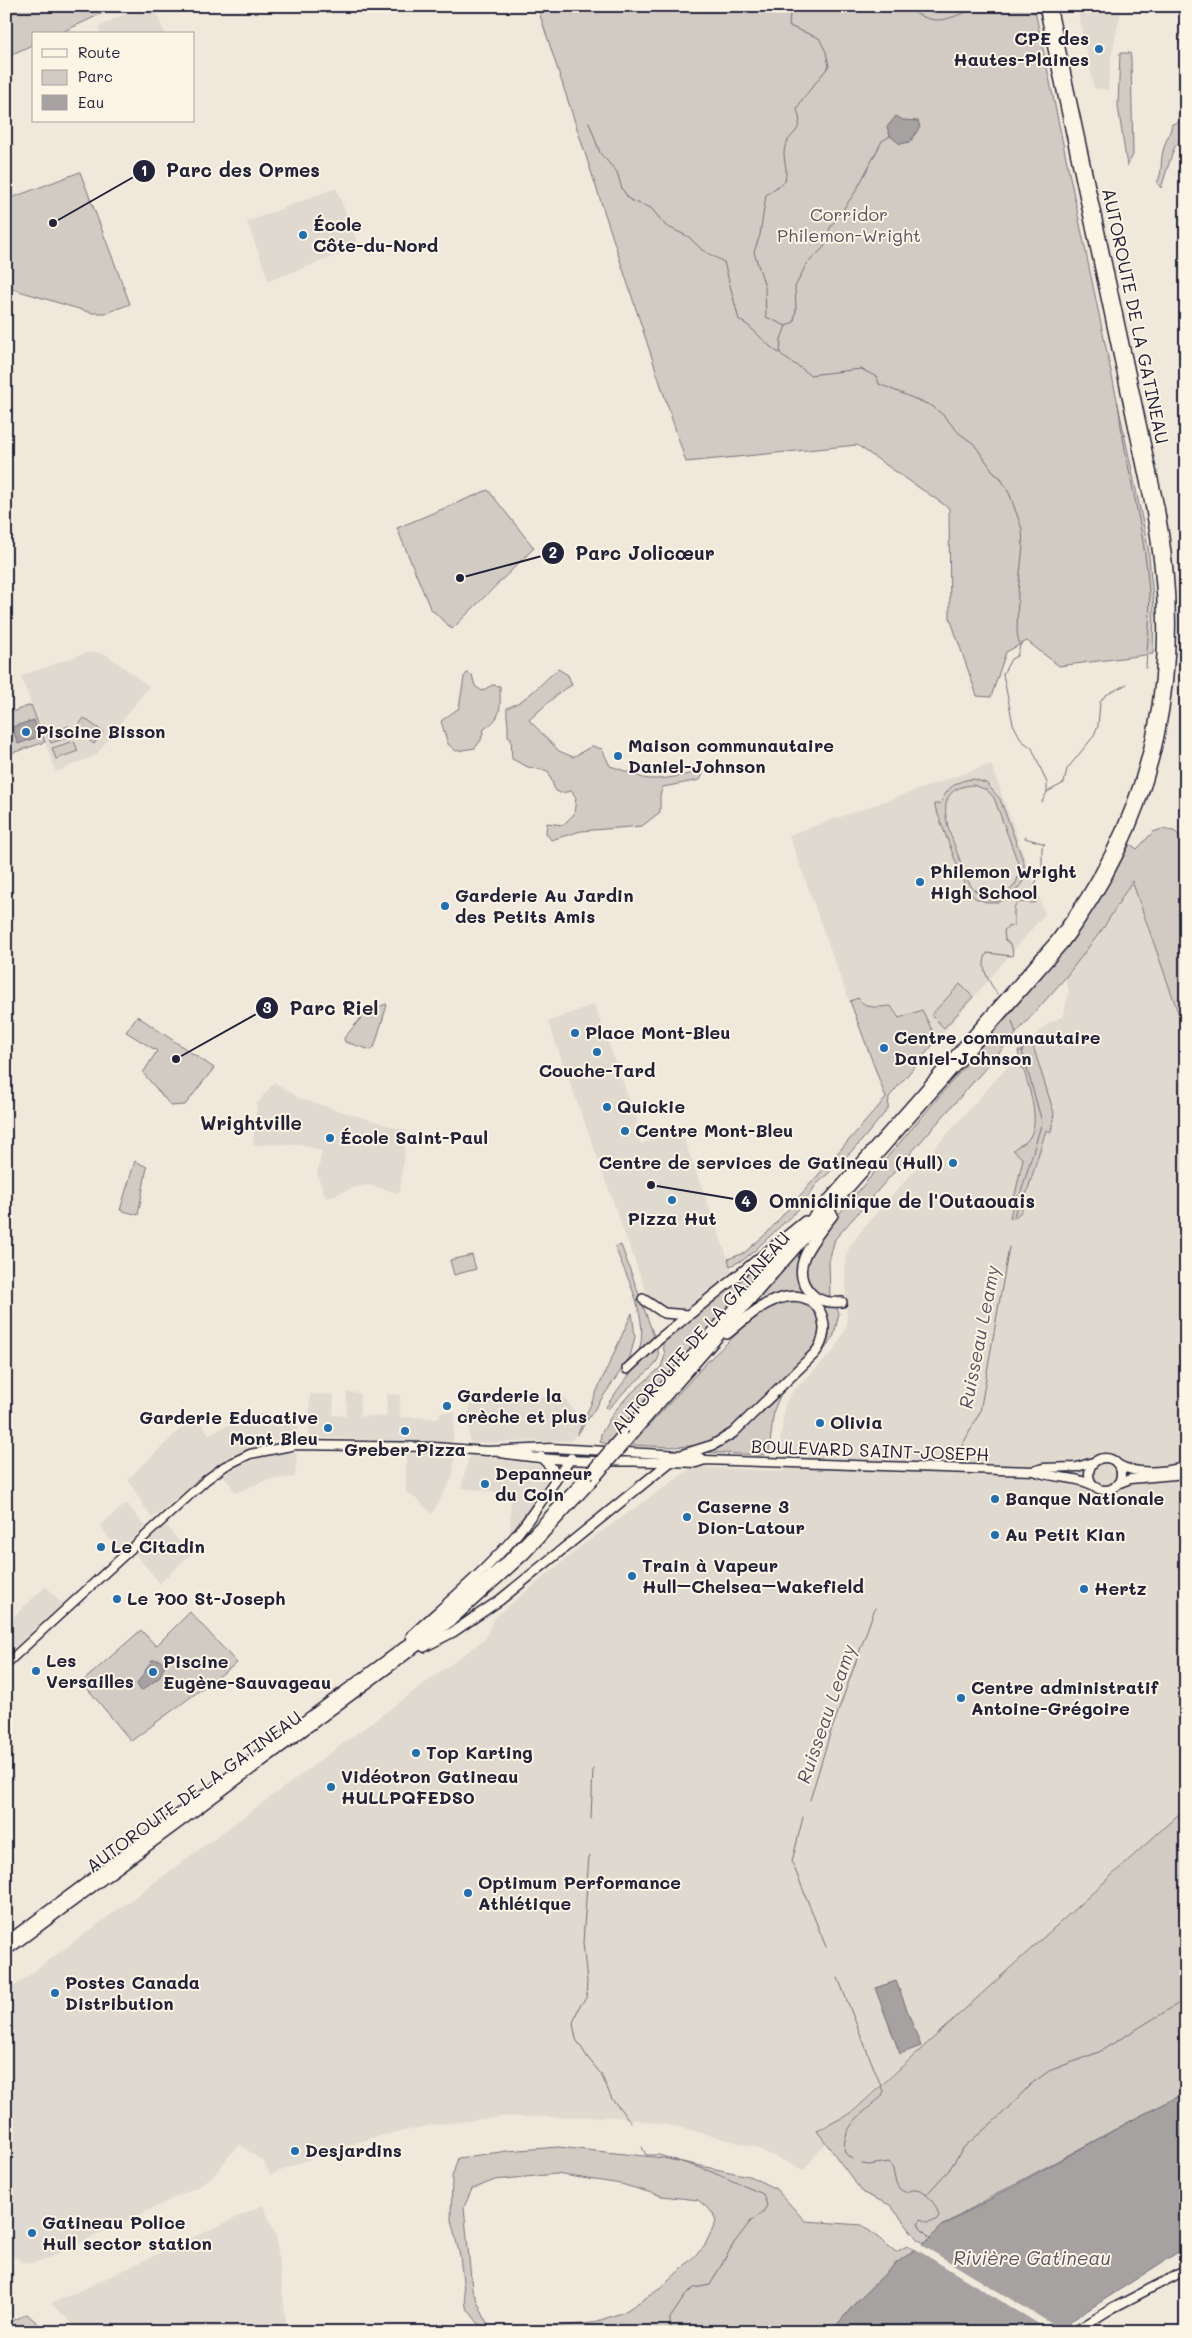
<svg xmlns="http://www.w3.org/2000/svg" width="1192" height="2338" viewBox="0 0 1192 2338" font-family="Mali,sans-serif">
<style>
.built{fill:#e0d9cf}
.green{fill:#d1cbc3;stroke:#7a767f;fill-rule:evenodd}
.water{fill:#a6a2a2;stroke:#716f79}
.pier{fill:#efe8db}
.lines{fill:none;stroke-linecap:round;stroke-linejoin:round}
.stream{stroke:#716f79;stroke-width:1}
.major-casing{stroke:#22223b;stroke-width:11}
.highway-casing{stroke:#22223b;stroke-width:12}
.major{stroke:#fcf5e5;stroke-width:8}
.highway{stroke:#fcf5e5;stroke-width:9}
.highway-bridge-casing{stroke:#22223b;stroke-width:12;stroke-linecap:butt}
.highway-bridge{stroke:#fcf5e5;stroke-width:9}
.poi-dot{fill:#1f6fb2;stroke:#fcf5e5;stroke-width:2}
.labels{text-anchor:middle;stroke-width:4;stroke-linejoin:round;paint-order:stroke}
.poi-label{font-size:18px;font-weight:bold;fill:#22223b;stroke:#fcf5e5;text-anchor:start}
.park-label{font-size:18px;fill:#575564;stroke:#fcf5e5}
.street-label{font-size:18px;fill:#22223b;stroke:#fcf5e5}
.neighbourhood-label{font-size:19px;font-weight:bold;fill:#22223b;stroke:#fcf5e5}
.water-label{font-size:19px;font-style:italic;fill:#575564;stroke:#fcf5e5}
.leader{fill:none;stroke:#22223b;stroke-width:2}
.callout-dot{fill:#22223b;stroke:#fcf5e5;stroke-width:2}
.mark-label{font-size:15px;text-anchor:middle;font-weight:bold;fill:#fff}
.callout-label{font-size:19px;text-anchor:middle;font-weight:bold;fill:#22223b;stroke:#fcf5e5;stroke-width:4;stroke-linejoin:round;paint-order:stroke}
</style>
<rect width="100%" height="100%" fill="#efe8db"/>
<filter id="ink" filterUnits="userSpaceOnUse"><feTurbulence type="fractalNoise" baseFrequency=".02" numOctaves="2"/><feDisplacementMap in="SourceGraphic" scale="10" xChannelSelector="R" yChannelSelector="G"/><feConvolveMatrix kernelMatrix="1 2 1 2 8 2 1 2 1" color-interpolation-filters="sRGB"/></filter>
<g filter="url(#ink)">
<g class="built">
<polygon points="140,6 154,8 165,34 101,34 99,27"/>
<polygon points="1077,6 1122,6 1111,58 1108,90 1094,88"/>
<polygon points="336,188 359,247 269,281 247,222"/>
<polygon points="96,652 107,655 149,686 96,755 56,772 21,676 85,653"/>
<polygon points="991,764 1045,914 937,1040 922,1010 899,1018 895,1009 868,1007 858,998 849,1001 789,835"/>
<polygon points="1132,880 1186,1035 1186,1811 850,2112 804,2170 754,2147 679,2127 619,2117 501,2117 433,2125 379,2136 329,2151 270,2175 264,2162 240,2145 231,2154 215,2174 199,2186 47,2259 32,2263 22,2262 6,2251 6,1992 485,1639 495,1617 584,1544 693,1467 784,1471 783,1451 779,1448 785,1404 793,1391 834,1351 847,1326 845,1258 849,1248 864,1227 1035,1036 1046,1025 1063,1016 1069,992 1065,978 1104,927"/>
<polygon points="594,1004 638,1123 634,1125 641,1144 680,1129 734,1275 692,1308 685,1311 668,1311 649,1298 646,1292 548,1022"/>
<polygon points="274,1082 299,1098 317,1104 407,1131 400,1191 398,1193 368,1185 356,1187 326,1198 317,1175 322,1151 300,1144 253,1145 257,1104"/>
<polygon points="347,1392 360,1393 360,1416 386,1417 387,1394 400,1395 400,1417 440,1418 440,1412 455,1412 453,1440 451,1442 400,1441 309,1437 310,1394 334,1394 333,1415 346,1416"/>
<polygon points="564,1397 582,1421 577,1435 570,1441 471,1443 469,1439 469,1398"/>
<polygon points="251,1414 298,1415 297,1436 268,1442 225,1459 152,1518 138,1497 128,1479 195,1415 209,1434"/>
<polygon points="289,1451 297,1454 295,1477 266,1480 236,1493 223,1475 242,1463"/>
<polygon points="406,1453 454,1457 453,1476 432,1514 418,1500 406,1492"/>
<polygon points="471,1456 540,1465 546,1482 535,1506 510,1533 511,1493 461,1488 468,1460"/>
<polygon points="127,1503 145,1527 118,1551 100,1525"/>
<polygon points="166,1525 190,1555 160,1583 135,1554"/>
<polygon points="46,1586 62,1604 6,1656 6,1624"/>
<polygon points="263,2205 276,2236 286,2323 276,2332 82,2332 51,2304"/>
</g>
<g class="green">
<polygon points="6,6 118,6 58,34 34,34 34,44 6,57"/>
<polygon points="537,6 1034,6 1148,547 1154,607 1153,654 1059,666 1027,641 1006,652 991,697 977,696 950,618 949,508 857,445 686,462"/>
<polygon points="1120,53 1130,53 1131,59 1133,155 1127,166 1118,106"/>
<path d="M1186 70V133L1174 148 1161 188 1157 183C1163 172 1160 162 1163 151 1165 141 1170 135 1172 124L1179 122 1181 80Z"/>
<polygon points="80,172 130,304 106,313 92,313 6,287 6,200"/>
<polygon points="488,490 534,548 452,629 430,608 397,528"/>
<path d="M558 669 568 675 572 685 560 692 529 720 559 751 573 757 592 746 602 749 610 766C621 769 632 774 643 778 660 782 689 774 705 770L700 780 663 787 660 795V812L642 826 581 831 551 840 546 833 547 823 563 825 574 814 576 798 572 791 560 793 555 790 548 771 528 767 512 759 511 738 508 736C509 727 506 716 507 708 527 701 542 682 558 669Z"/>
<path d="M467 673 472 675 475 686 482 691 492 685 500 686C500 708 503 717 484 729L481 740 475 748 456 751 448 744 441 721 459 708 464 677Z"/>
<polygon points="31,705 45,742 6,755 6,714"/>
<polygon points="84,718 103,732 94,744 75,730"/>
<polygon points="69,726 72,736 51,743 47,733"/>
<polygon points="74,741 78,751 56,759 52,748"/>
<path d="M973 779 986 783 1000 799 1024 863V876L1022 883 1010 898 998 902H986L975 898 966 889 934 804H940C946 789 956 780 973 779ZM973 785 987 790 994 798 1018 863C1020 873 1018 884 1009 891 1000 898 987 899 977 892 966 884 963 867 958 855 949 830 929 788 973 785Z"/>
<path d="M1162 829 1174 831 1186 841V1035L1132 881 1104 927 1065 978 835 1239 829 1261 830 1299C822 1297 816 1292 810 1286 794 1265 820 1239 832 1222L1076 936 1104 892 1130 844 1137 849 1153 832Z"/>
<polygon points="960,984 973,997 944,1028 931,1015"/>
<path d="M858 998C867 1010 878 1007 891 1006L899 1018 922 1010 937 1040 889 1097 888 1109 858 1145 816 1185 802 1206 754 1251 743 1260 730 1266 728 1259 744 1253 767 1233 886 1098 850 1001Z"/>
<polygon points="386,1004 387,1005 374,1048 371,1050 345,1042 344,1038 366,1012"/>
<polygon points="137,1016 214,1068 185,1105 171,1106 143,1073 157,1051 126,1032"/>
<path d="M1029 1039H1033L1035 1043 1033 1046 1054 1113 1051 1132 1046 1130 1021 1212 1014 1218 1010 1217 1023 1159 1013 1150C1017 1146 1022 1145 1026 1142 1043 1125 1029 1090 1024 1070L1021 1067 1018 1051H1022Z"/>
<polygon points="135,1161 147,1167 138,1215 120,1210"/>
<path d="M621 1245 655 1339 640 1354 638 1353C651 1321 627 1278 615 1247Z"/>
<polygon points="782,1245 607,1444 600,1442 601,1434 613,1413 627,1397 661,1367 665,1355 662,1341"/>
<polygon points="472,1255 476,1269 454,1275 450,1260"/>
<path d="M797 1255 800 1257 799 1279 836 1307 839 1313 834 1335 823 1352 821 1350C837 1324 823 1314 806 1295L756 1307 754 1305Z"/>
<path d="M791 1299C819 1303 823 1321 816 1345 793 1370 733 1436 704 1444 681 1449 654 1446 631 1445L710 1359 743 1328 772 1305Z"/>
<polygon points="632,1313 635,1337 630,1357 577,1435"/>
<path d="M657 1345 659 1357 654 1366 627 1389 608 1409 606 1407C621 1384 637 1364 657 1345Z"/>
<polygon points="782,1391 774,1410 769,1452 762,1455 701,1452"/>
<polygon points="190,1612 237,1663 131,1741 82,1682 141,1630 156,1646"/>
<polygon points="1186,1805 1186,2093 1136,2118 991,2197 942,2226 925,2243 918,2240 890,2205 863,2193 817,2131 851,2113 1180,1813"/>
<path d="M558 2147 663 2158 749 2176 776 2189 805 2221 862 2225 896 2252 907 2246 914 2249 858 2300 831 2332H481V2327L466 2307 460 2256 451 2220 452 2177 458 2158 507 2151ZM556 2174 621 2184 662 2196 698 2200 713 2213 716 2222 704 2247 661 2288 624 2312 592 2323 498 2332 489 2328 472 2289 464 2207 472 2189 495 2180Z"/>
<polygon points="27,2314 47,2332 6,2332 6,2324"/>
</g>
<g class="water">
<polygon points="896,116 903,120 918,121 920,127 910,142 900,144 890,136 887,127"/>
<polygon points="34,720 40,736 18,744 12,727"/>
<polygon points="152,1660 160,1660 164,1667 159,1678 141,1691 137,1684"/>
<polygon points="896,1981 921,2046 900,2054 875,1988"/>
<polygon points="1186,2093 1186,2247 1074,2319 1061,2332 831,2332 858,2300 896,2263 925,2243 942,2226 1136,2118"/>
</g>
<polygon class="pier" points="920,2244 1065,2332 1052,2332 914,2248"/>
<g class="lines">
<g class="stream">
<path d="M795 6 790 13 789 26 819 38 826 52 829 66 801 101 797 110C807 134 785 132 784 153 784 164 788 167 785 181L766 195 760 235 754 252 765 287 766 317 786 326 781 339 780 353C789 363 800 365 809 375L861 369 877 377 879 384 932 406 943 415 959 433 974 444 995 474 1000 477 1010 495 1022 529 1023 546 1018 592 1017 633 1020 646 1017 656 1011 659 1003 674 1013 724 1022 741 1032 748 1047 783V792L1042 802"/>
<path d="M905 6 906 9C938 25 939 22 972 10L973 6"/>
<path d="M589 122 600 153 617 172 622 189 630 200 651 208 666 226 689 237 702 250 724 262 739 320C753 326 764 344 779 353"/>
<polyline points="786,326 794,322 796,309 795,287 806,265 824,247 830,228 856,191 882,141 890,136"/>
<path d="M1118 403C1125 467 1145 528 1149 592 1151 616 1147 643 1146 668"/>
<polyline points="1047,792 1064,783 1067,769 1093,737 1098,726 1100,702 1106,695 1127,684"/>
<path d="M997 994C989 981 979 968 987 953L1012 956C1014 949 1011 944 1005 940L1004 931 1007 927 1014 926V908L1017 902 1035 903 1038 897 1035 884 1042 868V847L1045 844 1025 838 1026 836"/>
<polyline points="1012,1021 1016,1033"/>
<polyline points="1014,1216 1042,1122 1022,1051"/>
<polyline points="956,1457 980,1412 1009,1247"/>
<polyline points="810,1800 828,1740 875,1608"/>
<polyline points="803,1817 792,1862 826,1947"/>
<polyline points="591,1819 593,1769"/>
<polyline points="589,1856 583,1942 587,1982 586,1998 579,2007 573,2023 576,2039 588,2058 601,2074 612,2099 631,2122"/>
<path d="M838 1978 883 2091 882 2096C865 2112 840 2126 845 2153L853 2159"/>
<polyline points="642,2147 646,2155 659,2155 707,2170 763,2194 767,2205 764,2211 750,2222 734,2243 710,2285 694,2288 687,2293 670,2318 670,2325 674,2332"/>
<path d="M862 2164 869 2165 889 2162C896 2169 892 2182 901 2190 906 2194 907 2191 912 2190 927 2189 936 2205 939 2216L936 2220 927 2222 921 2219 918 2223 921 2229 930 2238"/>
<polyline points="926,2195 949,2170 963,2148 1002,2114 1031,2084 1049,2071 1099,2052 1186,1999"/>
</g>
<defs>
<g id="major">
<path d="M501 1453C565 1464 632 1460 696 1463L705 1460 1034 1471 1043 1468 1077 1467 1093 1462"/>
<circle cx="1105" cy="1474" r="16"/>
<path d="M1117 1464C1137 1476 1164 1471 1186 1467"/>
<path d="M1034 1471C1053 1479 1073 1475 1092 1485"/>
<polyline points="1117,1484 1130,1479 1186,1474"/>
<polyline points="6,1664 206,1480 225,1466 250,1454 296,1445 434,1447 487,1451 551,1448 681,1455 697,1456 705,1460"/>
<polyline points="1074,2332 1111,2309 1186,2270"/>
</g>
<g id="highway">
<path d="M833 1215C818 1236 786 1266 810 1292 819 1302 830 1303 842 1302"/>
<polyline points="643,1299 664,1313 688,1315"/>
<polyline points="627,1369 658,1340 805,1221"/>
<path d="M622 1435 1056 940C1157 807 1182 661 1149 499L1044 6"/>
<path d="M632 1435 1063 944C1161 815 1189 664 1159 507L1051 6"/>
<path d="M681 1455 713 1445 733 1433 815 1353C835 1328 820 1290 786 1297 762 1301 745 1320 727 1334"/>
<polyline points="541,1457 552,1468 555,1481"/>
<path d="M411 1636C447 1603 486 1571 517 1534 537 1510 552 1483 571 1458"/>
<polyline points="424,1647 453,1632 500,1600 670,1462"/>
<polyline points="6,1942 439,1621 508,1560 587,1476"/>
<polyline points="6,1951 450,1622 525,1554 597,1476"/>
</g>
</defs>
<use href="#major" class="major-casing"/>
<use href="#highway" class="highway-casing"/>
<use href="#major" class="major"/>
<use href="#highway" class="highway"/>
<defs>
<g id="highway-bridge">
<polyline points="587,1476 622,1435"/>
<polyline points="597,1476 632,1435"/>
</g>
</defs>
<use href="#highway-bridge" class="highway-bridge-casing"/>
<use href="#highway-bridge" class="highway-bridge"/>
</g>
</g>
<g class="poi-dot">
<circle cx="1099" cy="49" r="5"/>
<circle cx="303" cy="235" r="5"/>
<circle cx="26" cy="732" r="5"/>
<circle cx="618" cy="756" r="5"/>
<circle cx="920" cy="882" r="5"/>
<circle cx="445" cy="906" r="5"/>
<circle cx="575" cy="1033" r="5"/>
<circle cx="884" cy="1048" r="5"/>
<circle cx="597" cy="1052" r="5"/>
<circle cx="607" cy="1107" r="5"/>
<circle cx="625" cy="1131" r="5"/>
<circle cx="330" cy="1138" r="5"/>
<circle cx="953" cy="1163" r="5"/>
<circle cx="672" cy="1200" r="5"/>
<circle cx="447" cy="1406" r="5"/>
<circle cx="820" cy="1423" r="5"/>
<circle cx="328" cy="1428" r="5"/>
<circle cx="405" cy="1431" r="5"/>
<circle cx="485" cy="1484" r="5"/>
<circle cx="995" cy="1499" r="5"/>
<circle cx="687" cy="1517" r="5"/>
<circle cx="995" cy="1535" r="5"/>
<circle cx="101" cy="1547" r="5"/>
<circle cx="632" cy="1576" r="5"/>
<circle cx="1084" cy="1589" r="5"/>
<circle cx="117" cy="1599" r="5"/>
<circle cx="36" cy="1671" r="5"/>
<circle cx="153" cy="1672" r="5"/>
<circle cx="961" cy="1698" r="5"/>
<circle cx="416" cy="1753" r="5"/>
<circle cx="331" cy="1787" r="5"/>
<circle cx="468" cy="1893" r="5"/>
<circle cx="55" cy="1993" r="5"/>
<circle cx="295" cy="2151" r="5"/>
<circle cx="32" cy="2233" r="5"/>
</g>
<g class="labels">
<g class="poi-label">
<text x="1089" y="45" text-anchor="end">CPE des<tspan x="1089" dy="21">Hautes-Plaines</tspan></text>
<text x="313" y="231">École<tspan x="313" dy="21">Côte-du-Nord</tspan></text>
<text x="36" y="738">Piscine Bisson</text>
<text x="628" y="752">Maison communautaire<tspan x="628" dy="21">Daniel-Johnson</tspan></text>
<text x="930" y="878">Philemon Wright<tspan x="930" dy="21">High School</tspan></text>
<text x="455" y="902">Garderie Au Jardin<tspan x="455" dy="21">des Petits Amis</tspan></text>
<text x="585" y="1039">Place Mont-Bleu</text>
<text x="894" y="1044">Centre communautaire<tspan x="894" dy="21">Daniel-Johnson</tspan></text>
<text x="597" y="1077" text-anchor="middle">Couche-Tard</text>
<text x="617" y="1113">Quickie</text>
<text x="635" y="1137">Centre Mont-Bleu</text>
<text x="340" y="1144">École Saint-Paul</text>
<text x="943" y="1169" text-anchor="end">Centre de services de Gatineau (Hull)</text>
<text x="672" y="1225" text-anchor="middle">Pizza Hut</text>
<text x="457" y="1402">Garderie la<tspan x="457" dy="21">crèche et plus</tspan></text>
<text x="318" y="1424" text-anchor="end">Garderie Educative<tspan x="318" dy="21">Mont Bleu</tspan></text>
<text x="830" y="1429">Olivia</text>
<text x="405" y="1456" text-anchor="middle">Greber Pizza</text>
<text x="495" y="1480">Depanneur<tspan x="495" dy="21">du Coin</tspan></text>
<text x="1005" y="1505">Banque Nationale</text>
<text x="697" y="1513">Caserne 3<tspan x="697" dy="21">Dion-Latour</tspan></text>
<text x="1005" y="1541">Au Petit Kian</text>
<text x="111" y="1553">Le Citadin</text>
<text x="642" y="1572">Train à Vapeur<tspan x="642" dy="21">Hull–Chelsea–Wakefield</tspan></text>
<text x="1094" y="1595">Hertz</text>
<text x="127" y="1605">Le 700 St-Joseph</text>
<text x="46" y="1667">Les<tspan x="46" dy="21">Versailles</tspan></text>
<text x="163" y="1668">Piscine<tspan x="163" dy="21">Eugène-Sauvageau</tspan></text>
<text x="971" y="1694">Centre administratif<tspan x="971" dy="21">Antoine-Grégoire</tspan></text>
<text x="426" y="1759">Top Karting</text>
<text x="341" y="1783">Vidéotron Gatineau<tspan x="341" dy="21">HULLPQFEDS0</tspan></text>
<text x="478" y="1889">Optimum Performance<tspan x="478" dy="21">Athlétique</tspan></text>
<text x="65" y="1989">Postes Canada<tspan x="65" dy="21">Distribution</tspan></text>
<text x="305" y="2157">Desjardins</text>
<text x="42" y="2229">Gatineau Police<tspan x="42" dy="21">Hull sector station</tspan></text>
</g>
<g class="park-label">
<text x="849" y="221">Corridor<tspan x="849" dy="21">Philemon-Wright</tspan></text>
</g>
<g class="street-label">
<text transform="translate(1135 316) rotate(78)" y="6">AUTOROUTE DE LA GATINEAU</text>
<text transform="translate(701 1333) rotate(-49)" y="6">AUTOROUTE DE LA GATINEAU</text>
<text transform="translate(870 1451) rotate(2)" y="6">BOULEVARD SAINT-JOSEPH</text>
<text transform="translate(194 1792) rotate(-36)" y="6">AUTOROUTE DE LA GATINEAU</text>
</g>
<g class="neighbourhood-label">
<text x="251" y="1130">Wrightville</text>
</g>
<g class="water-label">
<text transform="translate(979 1337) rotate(-79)" y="7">Ruisseau Leamy</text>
<text transform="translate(826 1714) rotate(-71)" y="7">Ruisseau Leamy</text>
<text x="1032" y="2265">Rivière Gatineau</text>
</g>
</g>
<path class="leader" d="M53 223L144 171M460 578L553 553M176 1059L267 1008M651 1185L746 1201"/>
<g class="callout-dot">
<circle cx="53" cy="223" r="5"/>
<circle cx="460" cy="578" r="5"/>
<circle cx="176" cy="1059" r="5"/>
<circle cx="651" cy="1185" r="5"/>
<circle cx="144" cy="171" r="12"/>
<circle cx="553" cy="553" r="12"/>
<circle cx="267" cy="1008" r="12"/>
<circle cx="746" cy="1201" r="12"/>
</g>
<g class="mark-label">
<text x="144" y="176">1</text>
<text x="553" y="558">2</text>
<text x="267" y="1013">3</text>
<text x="746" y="1207">4</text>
</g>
<g class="callout-label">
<text x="243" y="177">Parc des Ormes</text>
<text x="645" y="560">Parc Jolicœur</text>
<text x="334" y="1015">Parc Riel</text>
<text x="902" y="1208">Omniclinique de l'Outaouais</text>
</g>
<rect width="1192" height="2338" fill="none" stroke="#fcf5e5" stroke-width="25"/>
<rect x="12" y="12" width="1167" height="2313" fill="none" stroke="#22223b" stroke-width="2" filter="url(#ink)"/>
<rect x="32" y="32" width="162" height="90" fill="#fcf5e5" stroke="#a5a1a1"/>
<rect x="42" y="49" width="25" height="8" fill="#fcf5e5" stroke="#a5a1a1"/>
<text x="78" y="58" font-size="15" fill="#22223b">Route</text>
<rect x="42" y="70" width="25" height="15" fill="#d1cbc3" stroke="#a5a1a1"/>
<text x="78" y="82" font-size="15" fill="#22223b">Parc</text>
<rect x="42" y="95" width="25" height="15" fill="#a6a2a2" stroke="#a5a1a1"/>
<text x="78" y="108" font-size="15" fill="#22223b">Eau</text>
</svg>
